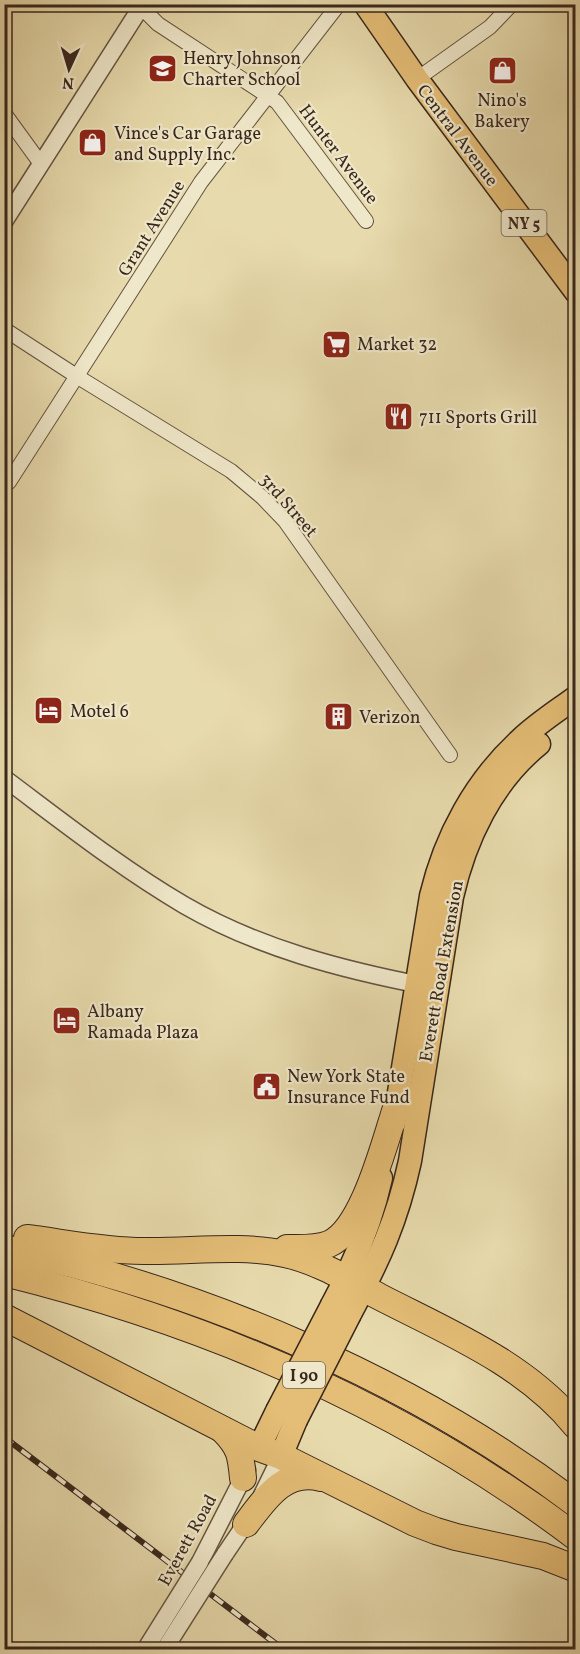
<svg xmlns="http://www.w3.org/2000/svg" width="580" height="1654" viewBox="0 0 580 1654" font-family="Vollkorn,serif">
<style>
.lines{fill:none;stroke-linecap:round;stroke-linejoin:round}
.minor-casing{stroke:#645440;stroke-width:16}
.tertiary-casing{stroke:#645440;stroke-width:19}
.primary-casing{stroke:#38271c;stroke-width:25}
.motorway-casing{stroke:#38271c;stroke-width:28}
.minor{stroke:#efe7c9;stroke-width:14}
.tertiary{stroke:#efe7c9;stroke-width:16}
.primary{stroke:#e4bd76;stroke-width:22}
.motorway{stroke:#e4bd76;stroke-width:26}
.rail-casing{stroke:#38271c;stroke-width:6}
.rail{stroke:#efe7c9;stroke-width:4;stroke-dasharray:11;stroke-linecap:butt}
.tertiary-bridge-casing{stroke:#645440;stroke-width:19;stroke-linecap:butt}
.primary-bridge-casing{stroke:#38271c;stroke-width:25;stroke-linecap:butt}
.tertiary-bridge{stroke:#efe7c9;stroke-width:16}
.primary-bridge{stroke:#e4bd76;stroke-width:22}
.labels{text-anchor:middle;stroke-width:4.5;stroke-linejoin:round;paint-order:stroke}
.shield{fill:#efe7c9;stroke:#6f6150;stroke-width:1.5}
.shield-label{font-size:16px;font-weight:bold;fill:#38271c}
.poi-label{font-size:18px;fill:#38271c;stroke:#efe7c9;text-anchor:start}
.street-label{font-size:18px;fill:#38271c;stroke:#efe7c9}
</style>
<rect width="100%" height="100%" fill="#e7daac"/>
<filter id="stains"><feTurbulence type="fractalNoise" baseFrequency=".00333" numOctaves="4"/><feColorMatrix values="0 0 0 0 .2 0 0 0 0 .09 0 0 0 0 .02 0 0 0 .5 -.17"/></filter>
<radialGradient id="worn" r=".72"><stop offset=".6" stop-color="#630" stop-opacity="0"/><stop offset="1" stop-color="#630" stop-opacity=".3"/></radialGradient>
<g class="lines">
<defs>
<g id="minor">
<polyline points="138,4 158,24 277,102 366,221"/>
<polyline points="417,79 490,27 512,4"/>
<polyline points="4,113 41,164"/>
<polyline points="4,329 78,377 231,471 262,497 285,521 450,755"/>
<polyline points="9,482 201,182 339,4"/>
</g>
<g id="tertiary">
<polyline points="4,222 143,4"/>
<path d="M4 778C63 822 121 868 184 905 258 948 343 970 426 986"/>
<polyline points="262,1495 281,1456"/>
<polyline points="225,1554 250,1517"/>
<polyline points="200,1562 247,1470"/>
</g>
<g id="primary">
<polyline points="365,4 417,79 576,292"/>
<path d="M394 1123 431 896C445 837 475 781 521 739 538 723 557 711 576 697"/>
<path d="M332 1305C354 1264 371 1223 381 1178"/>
<path d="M350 1314C379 1260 397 1221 410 1161L452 897C465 839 492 782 539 744"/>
<polyline points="259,1448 277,1411"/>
<polyline points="281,1456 296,1420"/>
</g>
<g id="motorway">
<path d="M27 1238C66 1243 105 1251 144 1251 190 1252 239 1244 285 1254 318 1261 350 1281 380 1297 448 1332 526 1364 576 1426"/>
<path d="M4 1248C204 1291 413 1380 576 1504"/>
<path d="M287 1248C301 1248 316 1249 329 1244 364 1229 385 1140 397 1105"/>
<path d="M4 1273C211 1324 406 1409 576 1537"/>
<polyline points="4,1317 259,1448 281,1456 415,1523 436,1531 456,1537 543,1556 576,1569"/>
<path d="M223 1430C240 1447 241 1456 243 1478"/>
<path d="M246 1524C265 1499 285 1468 321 1478"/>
</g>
</defs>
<use href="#minor" class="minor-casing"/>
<use href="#tertiary" class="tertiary-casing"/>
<use href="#primary" class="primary-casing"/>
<use href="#motorway" class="motorway-casing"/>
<use href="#minor" class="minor"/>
<use href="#tertiary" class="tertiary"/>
<use href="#primary" class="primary"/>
<use href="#motorway" class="motorway"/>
<defs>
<polyline id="rail" points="4,1437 284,1650"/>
</defs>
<use href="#rail" class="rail-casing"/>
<use href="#rail" class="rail"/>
<defs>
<g id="tertiary-bridge">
<polyline points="145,1650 200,1562"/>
<polyline points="164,1650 225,1554"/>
</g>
<g id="primary-bridge">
<polyline points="277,1411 332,1305"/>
<polyline points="296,1420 350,1314"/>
</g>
</defs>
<use href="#tertiary-bridge" class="tertiary-bridge-casing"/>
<use href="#primary-bridge" class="primary-bridge-casing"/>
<use href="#tertiary-bridge" class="tertiary-bridge"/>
<use href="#primary-bridge" class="primary-bridge"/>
</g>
<defs>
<symbol id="school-square" viewBox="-11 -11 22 22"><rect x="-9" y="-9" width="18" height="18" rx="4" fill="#8f2418" stroke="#efe7c9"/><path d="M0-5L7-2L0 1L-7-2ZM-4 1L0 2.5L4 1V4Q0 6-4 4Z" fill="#fff"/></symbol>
<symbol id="shop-square" viewBox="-11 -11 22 22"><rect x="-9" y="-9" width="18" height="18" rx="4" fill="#8f2418" stroke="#efe7c9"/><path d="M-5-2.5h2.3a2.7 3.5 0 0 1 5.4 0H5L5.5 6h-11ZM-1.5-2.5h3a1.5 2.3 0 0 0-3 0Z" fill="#fff"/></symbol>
<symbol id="supermarket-square" viewBox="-11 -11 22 22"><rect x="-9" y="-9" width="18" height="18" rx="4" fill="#8f2418" stroke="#efe7c9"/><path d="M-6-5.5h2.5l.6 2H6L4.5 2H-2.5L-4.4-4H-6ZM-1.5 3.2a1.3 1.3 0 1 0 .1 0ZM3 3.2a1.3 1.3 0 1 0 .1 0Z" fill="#fff"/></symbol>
<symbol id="restaurant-square" viewBox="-11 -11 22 22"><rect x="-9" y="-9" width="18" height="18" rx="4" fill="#8f2418" stroke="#efe7c9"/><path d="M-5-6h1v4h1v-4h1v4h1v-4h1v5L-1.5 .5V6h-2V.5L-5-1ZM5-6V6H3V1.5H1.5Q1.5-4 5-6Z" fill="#fff"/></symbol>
<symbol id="hotel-square" viewBox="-11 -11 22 22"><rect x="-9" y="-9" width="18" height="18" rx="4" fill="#8f2418" stroke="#efe7c9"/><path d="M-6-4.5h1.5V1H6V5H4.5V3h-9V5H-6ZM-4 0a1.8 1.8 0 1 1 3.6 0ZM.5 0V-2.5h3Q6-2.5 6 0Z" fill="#fff"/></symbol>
<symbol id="building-square" viewBox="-11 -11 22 22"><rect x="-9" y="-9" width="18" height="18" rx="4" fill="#8f2418" stroke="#efe7c9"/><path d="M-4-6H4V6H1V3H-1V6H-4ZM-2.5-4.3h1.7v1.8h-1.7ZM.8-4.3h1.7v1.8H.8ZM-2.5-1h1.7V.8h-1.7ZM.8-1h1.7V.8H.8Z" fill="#fff"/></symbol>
<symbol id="civic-square" viewBox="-11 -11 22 22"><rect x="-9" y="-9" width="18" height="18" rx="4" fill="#8f2418" stroke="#efe7c9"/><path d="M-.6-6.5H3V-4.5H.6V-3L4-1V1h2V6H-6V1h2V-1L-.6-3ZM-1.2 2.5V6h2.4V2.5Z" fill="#fff"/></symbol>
</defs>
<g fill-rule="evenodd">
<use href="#school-square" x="146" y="52" width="33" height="33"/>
<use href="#shop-square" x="486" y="54" width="33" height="33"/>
<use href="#shop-square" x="76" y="126" width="33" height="33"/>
<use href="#supermarket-square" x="320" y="328" width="33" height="33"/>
<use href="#restaurant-square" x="382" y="400" width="33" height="33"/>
<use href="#hotel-square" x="32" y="694" width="33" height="33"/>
<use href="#building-square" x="322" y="700" width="33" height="33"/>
<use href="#hotel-square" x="50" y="1004" width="33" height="33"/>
<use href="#civic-square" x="250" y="1070" width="33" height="33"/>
</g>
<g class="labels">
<g class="shield">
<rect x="501.5" y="210" width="45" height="26" rx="4.5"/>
<rect x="283" y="1362" width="42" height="26" rx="4.5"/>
</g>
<g class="shield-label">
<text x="524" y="229">NY 5</text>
<text x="304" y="1381">I 90</text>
</g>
<g class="poi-label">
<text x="183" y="64">Henry Johnson<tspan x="183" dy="21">Charter School</tspan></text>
<text x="502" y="106" text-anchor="middle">Nino's<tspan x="502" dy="21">Bakery</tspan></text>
<text x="114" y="139">Vince's Car Garage<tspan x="114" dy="21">and Supply Inc.</tspan></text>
<text x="357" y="350">Market 32</text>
<text x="419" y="423">711 Sports Grill</text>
<text x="70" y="717">Motel 6</text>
<text x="359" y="723">Verizon</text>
<text x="87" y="1017">Albany<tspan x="87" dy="21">Ramada Plaza</tspan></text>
<text x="287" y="1082">New York State<tspan x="287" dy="21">Insurance Fund</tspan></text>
</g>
<g class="street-label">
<text transform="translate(458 135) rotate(53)" y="6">Central Avenue</text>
<text transform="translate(339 154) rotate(53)" y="6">Hunter Avenue</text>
<text transform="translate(151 228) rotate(-58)" y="6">Grant Avenue</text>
<text transform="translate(289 505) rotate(49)" y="6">3rd Street</text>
<text transform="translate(441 971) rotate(-80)" y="6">Everett Road Extension</text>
<text transform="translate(187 1540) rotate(-61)" y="6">Everett Road</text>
</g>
</g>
<rect width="580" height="1654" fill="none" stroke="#e7daac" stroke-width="24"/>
<rect x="6" y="6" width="568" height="1642" fill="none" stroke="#38271c" stroke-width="3"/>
<rect x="12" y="12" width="556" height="1630" fill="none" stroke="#38271c" stroke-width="1.5"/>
<g transform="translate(69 69) rotate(184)" stroke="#efe7c9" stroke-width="4.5" paint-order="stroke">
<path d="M0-4.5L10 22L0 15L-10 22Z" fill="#38271c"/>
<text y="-9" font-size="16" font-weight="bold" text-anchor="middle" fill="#38271c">N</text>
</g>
<rect width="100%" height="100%" filter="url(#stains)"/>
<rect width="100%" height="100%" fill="url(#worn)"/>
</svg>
